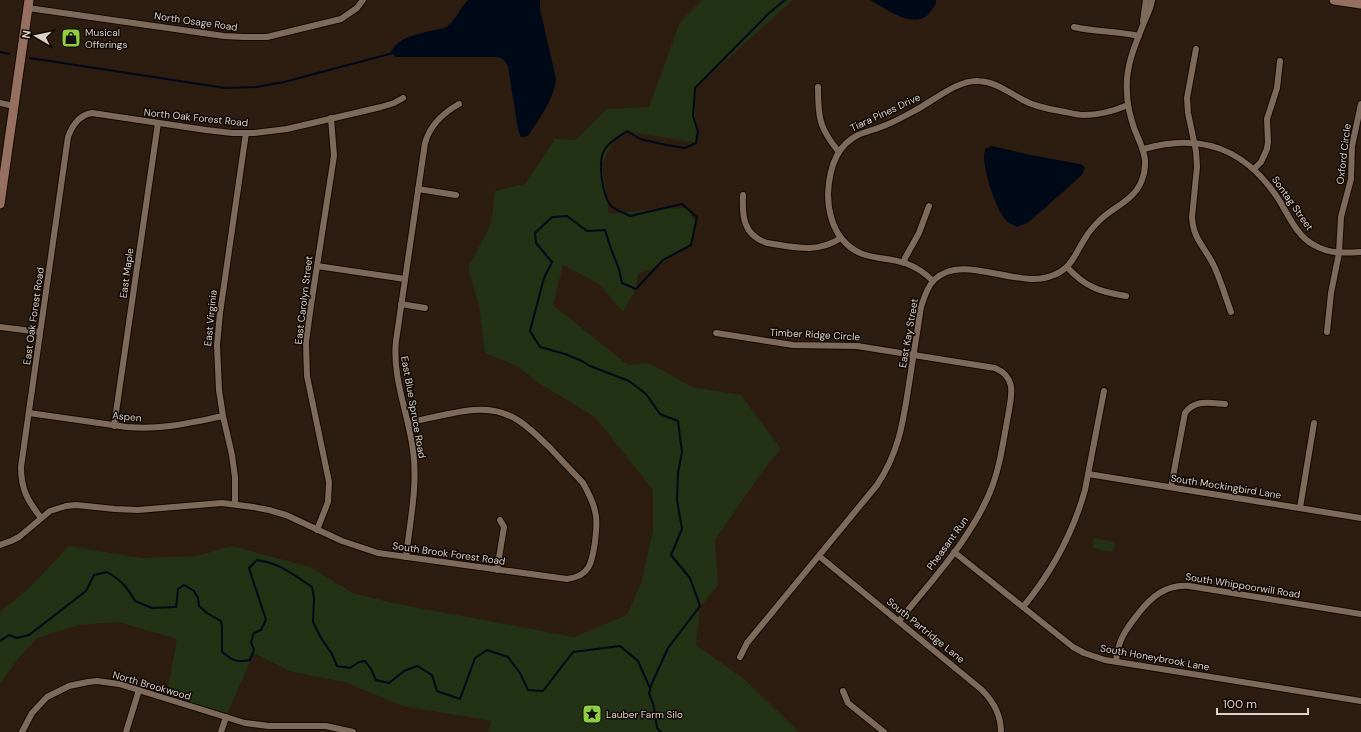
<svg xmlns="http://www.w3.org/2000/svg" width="1361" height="732" viewBox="0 0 1361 732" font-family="'DM Sans',sans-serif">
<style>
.green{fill:#233114}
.water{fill:#000918}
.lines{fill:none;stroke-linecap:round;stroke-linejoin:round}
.stream{stroke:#000918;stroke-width:2}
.street-casing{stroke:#150700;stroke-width:8}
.secondary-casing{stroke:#150700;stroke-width:11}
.street{stroke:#7e6a5b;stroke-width:6}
.secondary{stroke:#957060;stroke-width:9}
.labels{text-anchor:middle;stroke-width:3;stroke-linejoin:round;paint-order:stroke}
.street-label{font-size:10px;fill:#ddd1c9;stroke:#100905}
.poi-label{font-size:10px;fill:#ddd1c9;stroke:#100905;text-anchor:start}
</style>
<rect width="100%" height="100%" fill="#2d1d10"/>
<g class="green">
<polygon points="702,0 793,0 695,88 696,143 627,131 615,139 602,164 609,214 660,209 687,208 696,223 691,245 656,267 638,274 636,289 623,312 599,284 563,265 553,305 628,365 649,363 692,387 741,395 781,449 767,465 715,540 718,585 700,607 696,645 744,679 799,732 488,732 491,721 403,706 344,682 289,671 254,653 227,714 166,699 177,639 118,622 78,625 37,638 18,659 0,684 0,612 29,588 69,546 142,558 197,556 232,546 310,567 353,593 393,603 574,637 627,615 642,580 653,531 653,490 595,417 542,385 515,365 485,353 479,305 468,268 491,224 495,191 525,184 555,139 576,140 607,109 649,107 680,22"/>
<polygon points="1094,538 1115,542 1113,552 1092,548"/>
</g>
<g class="water">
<path d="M468 0H540V9L556 79C554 100 539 119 528 136L521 137 518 130 508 66 503 59 497 57H396L391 52C399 36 419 34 434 30 438 29 443 29 446 27 456 20 460 8 468 0Z"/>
<path d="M870 0H936C936 5 934 7 931 11 916 32 886 9 870 0Z"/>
<path d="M992 146 1031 155 1080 164 1085 167 1082 175 1029 222 1017 227C1015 226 1011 224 1009 223 996 213 985 174 984 158 984 155 985 152 985 149Z"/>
</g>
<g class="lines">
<g class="stream">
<polyline points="0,52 9,54"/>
<polyline points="30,58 225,88 256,87 284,82 393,53"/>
<path d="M0 641 9 635 17 638 29 635 86 591 94 575 107 572C121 580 127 587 135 601L152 608 176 607 178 589 184 585 194 591 198 598 199 606 207 613 221 621 222 627V652C232 660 236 663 250 660L254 650 251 642 254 633 261 630 266 620 249 568 257 560C282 564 292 574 312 587L314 598 313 622 321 638 332 654 337 666 350 668 359 662 365 661 371 669 376 680 389 683 404 671 417 666 432 675 437 691 460 699 475 658 487 650 508 657 520 673 528 690 543 691 573 652 620 646 638 661 650 688"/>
<path d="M661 732 657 728 654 707 649 693 652 683 668 648 700 606 690 578 671 555 682 529 677 500 678 473 682 452 678 421 660 414 646 394 629 381 590 366 582 361 565 354 540 347 530 331 544 278 552 262 536 243 535 233 552 217 567 216 587 231 605 230 611 249 619 269 622 283 636 289 663 260 691 245 697 217 682 204 630 216C625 213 615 210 611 206 602 195 597 160 605 149 610 141 620 136 627 131L640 139 666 145 685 148 696 143 698 131 693 116 695 88 768 14 785 0"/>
</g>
<defs>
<g id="street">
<polyline points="28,8 224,36 244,37 267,37 341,19 357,8 363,0"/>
<polyline points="1143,21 1146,0"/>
<path d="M1074 27C1095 32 1117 31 1139 36"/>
<path d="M1196 49 1187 98 1188 113 1196 151 1197 167 1192 217C1193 240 1206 248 1215 268 1221 282 1226 298 1231 312"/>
<path d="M818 87C818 117 819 128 839 152"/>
<polyline points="0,103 14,106"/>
<path d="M1144 149C1202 132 1246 149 1279 200 1289 216 1297 236 1314 245 1329 254 1344 253 1361 252"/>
<polyline points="1254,169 1261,162 1267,149 1268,142 1267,119 1277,88 1280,61"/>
<polyline points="418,189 456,195"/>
<path d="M743 195C742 216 743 235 767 243 794 247 816 254 841 238"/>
<polyline points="904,263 905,258 919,233 929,206"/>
<polyline points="317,266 405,279"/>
<path d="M1067 267C1085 287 1100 292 1126 296"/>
<path d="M933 281C925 273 916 267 905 263 881 255 861 262 842 239 832 227 828 209 828 194 829 171 835 146 858 135 867 131 877 129 886 125 896 121 905 116 914 111 932 102 958 79 979 81 996 82 1008 92 1023 100 1034 106 1047 109 1060 111 1068 112 1076 115 1084 115 1099 115 1114 111 1128 105"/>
<polyline points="401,304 425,308"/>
<polyline points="0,327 40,332"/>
<polyline points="1327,332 1331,293 1339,253 1341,217 1351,179 1352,146 1361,104"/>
<path d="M716 333 793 345 857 346 995 368C1018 378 1011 396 1008 416 1003 442 1000 468 990 492 970 540 931 581 899 621"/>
<path d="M29 413 127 427C162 430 189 423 223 416"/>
<polyline points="114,426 158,123"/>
<polyline points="1088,474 1361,518"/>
<path d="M1171 487 1185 413C1195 399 1210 403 1225 404"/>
<polyline points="235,504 235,477 232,455 223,416 219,390 217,345 220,313 246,133"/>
<polyline points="1300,508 1314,423"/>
<path d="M41 518C28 501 21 490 21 467L68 137C72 126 79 115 92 113L206 130 232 133H254L287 129 381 107 394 103 403 98"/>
<polyline points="317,530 328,502 329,482 307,376 306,342 311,305 334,156 331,118"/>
<path d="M0 545 11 541 19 537 50 511 66 506 76 505 115 509 138 510 222 503 253 507 269 510 286 515 342 541 378 553 567 579C591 576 592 561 595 542 596 531 598 521 595 511 593 501 588 492 583 483 573 472 562 461 552 450 528 426 510 407 474 410 452 412 429 418 408 423"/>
<polyline points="954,552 1073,647 1084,653 1105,660 1361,701"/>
<path d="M819 556 982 690C994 702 1001 715 1001 732"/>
<path d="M406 557C410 521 418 485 413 450 408 413 392 377 396 341L425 143C430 125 443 113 459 104"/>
<polyline points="497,570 504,527 500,520"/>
<path d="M1023 607C1051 573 1073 533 1085 490L1104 391"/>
<path d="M740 657 747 643 877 485C899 452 903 423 909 384 913 358 917 333 921 307 924 298 927 287 934 280 963 251 1018 291 1054 275 1073 267 1075 253 1086 237 1089 231 1094 226 1099 221 1114 206 1134 201 1142 180 1150 159 1141 146 1134 128 1130 116 1127 105 1127 92 1125 69 1134 47 1143 25 1146 17 1151 9 1152 0"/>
<path d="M1116 661C1118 641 1125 630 1138 614 1151 597 1166 584 1189 586L1361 614"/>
<polyline points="843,691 848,703 884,732"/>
<polyline points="22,732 32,713 47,697 69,686 88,682 97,681 119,684 245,723 269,726 326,726 353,732"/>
<polyline points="126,732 139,690"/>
<polyline points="221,732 226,717"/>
</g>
<g id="secondary">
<polyline points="1334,0 1361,4"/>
<polyline points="0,204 29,0"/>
</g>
</defs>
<use href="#street" class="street-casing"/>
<use href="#secondary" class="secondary-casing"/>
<use href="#street" class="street"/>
<use href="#secondary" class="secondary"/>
</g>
<defs>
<symbol id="shop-square" viewBox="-11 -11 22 22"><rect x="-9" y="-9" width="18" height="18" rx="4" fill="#91cd40" stroke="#100905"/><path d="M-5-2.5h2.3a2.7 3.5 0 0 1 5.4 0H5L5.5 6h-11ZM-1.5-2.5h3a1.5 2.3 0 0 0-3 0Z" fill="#111"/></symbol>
<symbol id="sight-square" viewBox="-11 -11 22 22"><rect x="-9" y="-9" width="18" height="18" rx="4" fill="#91cd40" stroke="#100905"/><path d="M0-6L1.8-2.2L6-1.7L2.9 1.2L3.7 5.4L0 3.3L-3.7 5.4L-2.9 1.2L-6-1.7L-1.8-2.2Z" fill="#111"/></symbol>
</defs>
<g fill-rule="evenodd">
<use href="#shop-square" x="60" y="27" width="22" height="22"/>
<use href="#sight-square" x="581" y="703" width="22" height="22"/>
</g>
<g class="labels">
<g class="street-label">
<text transform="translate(196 21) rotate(8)" y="4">North Osage Road</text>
<text transform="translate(885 112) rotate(-25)" y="4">Tiara Pines Drive</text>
<text transform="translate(196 117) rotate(6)" y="4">North Oak Forest Road</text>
<text transform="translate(1343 154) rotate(-83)" y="4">Oxford Circle</text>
<text transform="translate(1293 203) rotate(55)" y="4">Sontag Street</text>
<text transform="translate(126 273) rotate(-82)" y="4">East Maple</text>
<text transform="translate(303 300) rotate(-83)" y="4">East Carolyn Street</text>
<text transform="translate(33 316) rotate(-82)" y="4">East Oak Forest Road</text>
<text transform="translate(210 318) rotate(-84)" y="4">East Virginia</text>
<text transform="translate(908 333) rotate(-80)" y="4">East Kay Street</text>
<text transform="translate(815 334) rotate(3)" y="4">Timber Ridge Circle</text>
<text transform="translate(414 407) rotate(80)" y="4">East Blue Spruce Road</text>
<text transform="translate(127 416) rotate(6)" y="4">Aspen</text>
<text transform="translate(1226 486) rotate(9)" y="4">South Mockingbird Lane</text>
<text transform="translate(947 543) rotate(-54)" y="4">Pheasant Run</text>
<text transform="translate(449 553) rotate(8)" y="4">South Brook Forest Road</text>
<text transform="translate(1243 585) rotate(9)" y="4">South Whippoorwill Road</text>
<text transform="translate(926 630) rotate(39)" y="4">South Partridge Lane</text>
<text transform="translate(1155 657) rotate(10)" y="4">South Honeybrook Lane</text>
<text transform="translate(152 685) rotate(16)" y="4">North Brookwood</text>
</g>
<g class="poi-label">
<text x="85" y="36">Musical<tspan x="85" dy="12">Offerings</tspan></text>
<text x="606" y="718">Lauber Farm Silo</text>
</g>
</g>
<g transform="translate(36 36) rotate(279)" stroke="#100905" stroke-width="3" paint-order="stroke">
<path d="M0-3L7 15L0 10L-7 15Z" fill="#ddd1c9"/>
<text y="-6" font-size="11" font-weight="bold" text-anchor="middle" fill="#ddd1c9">N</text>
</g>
<path d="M1217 708v6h91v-6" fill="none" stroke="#ddd1c9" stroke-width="2"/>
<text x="1223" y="708" font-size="12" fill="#ddd1c9" stroke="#100905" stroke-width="3" paint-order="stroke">100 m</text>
</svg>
